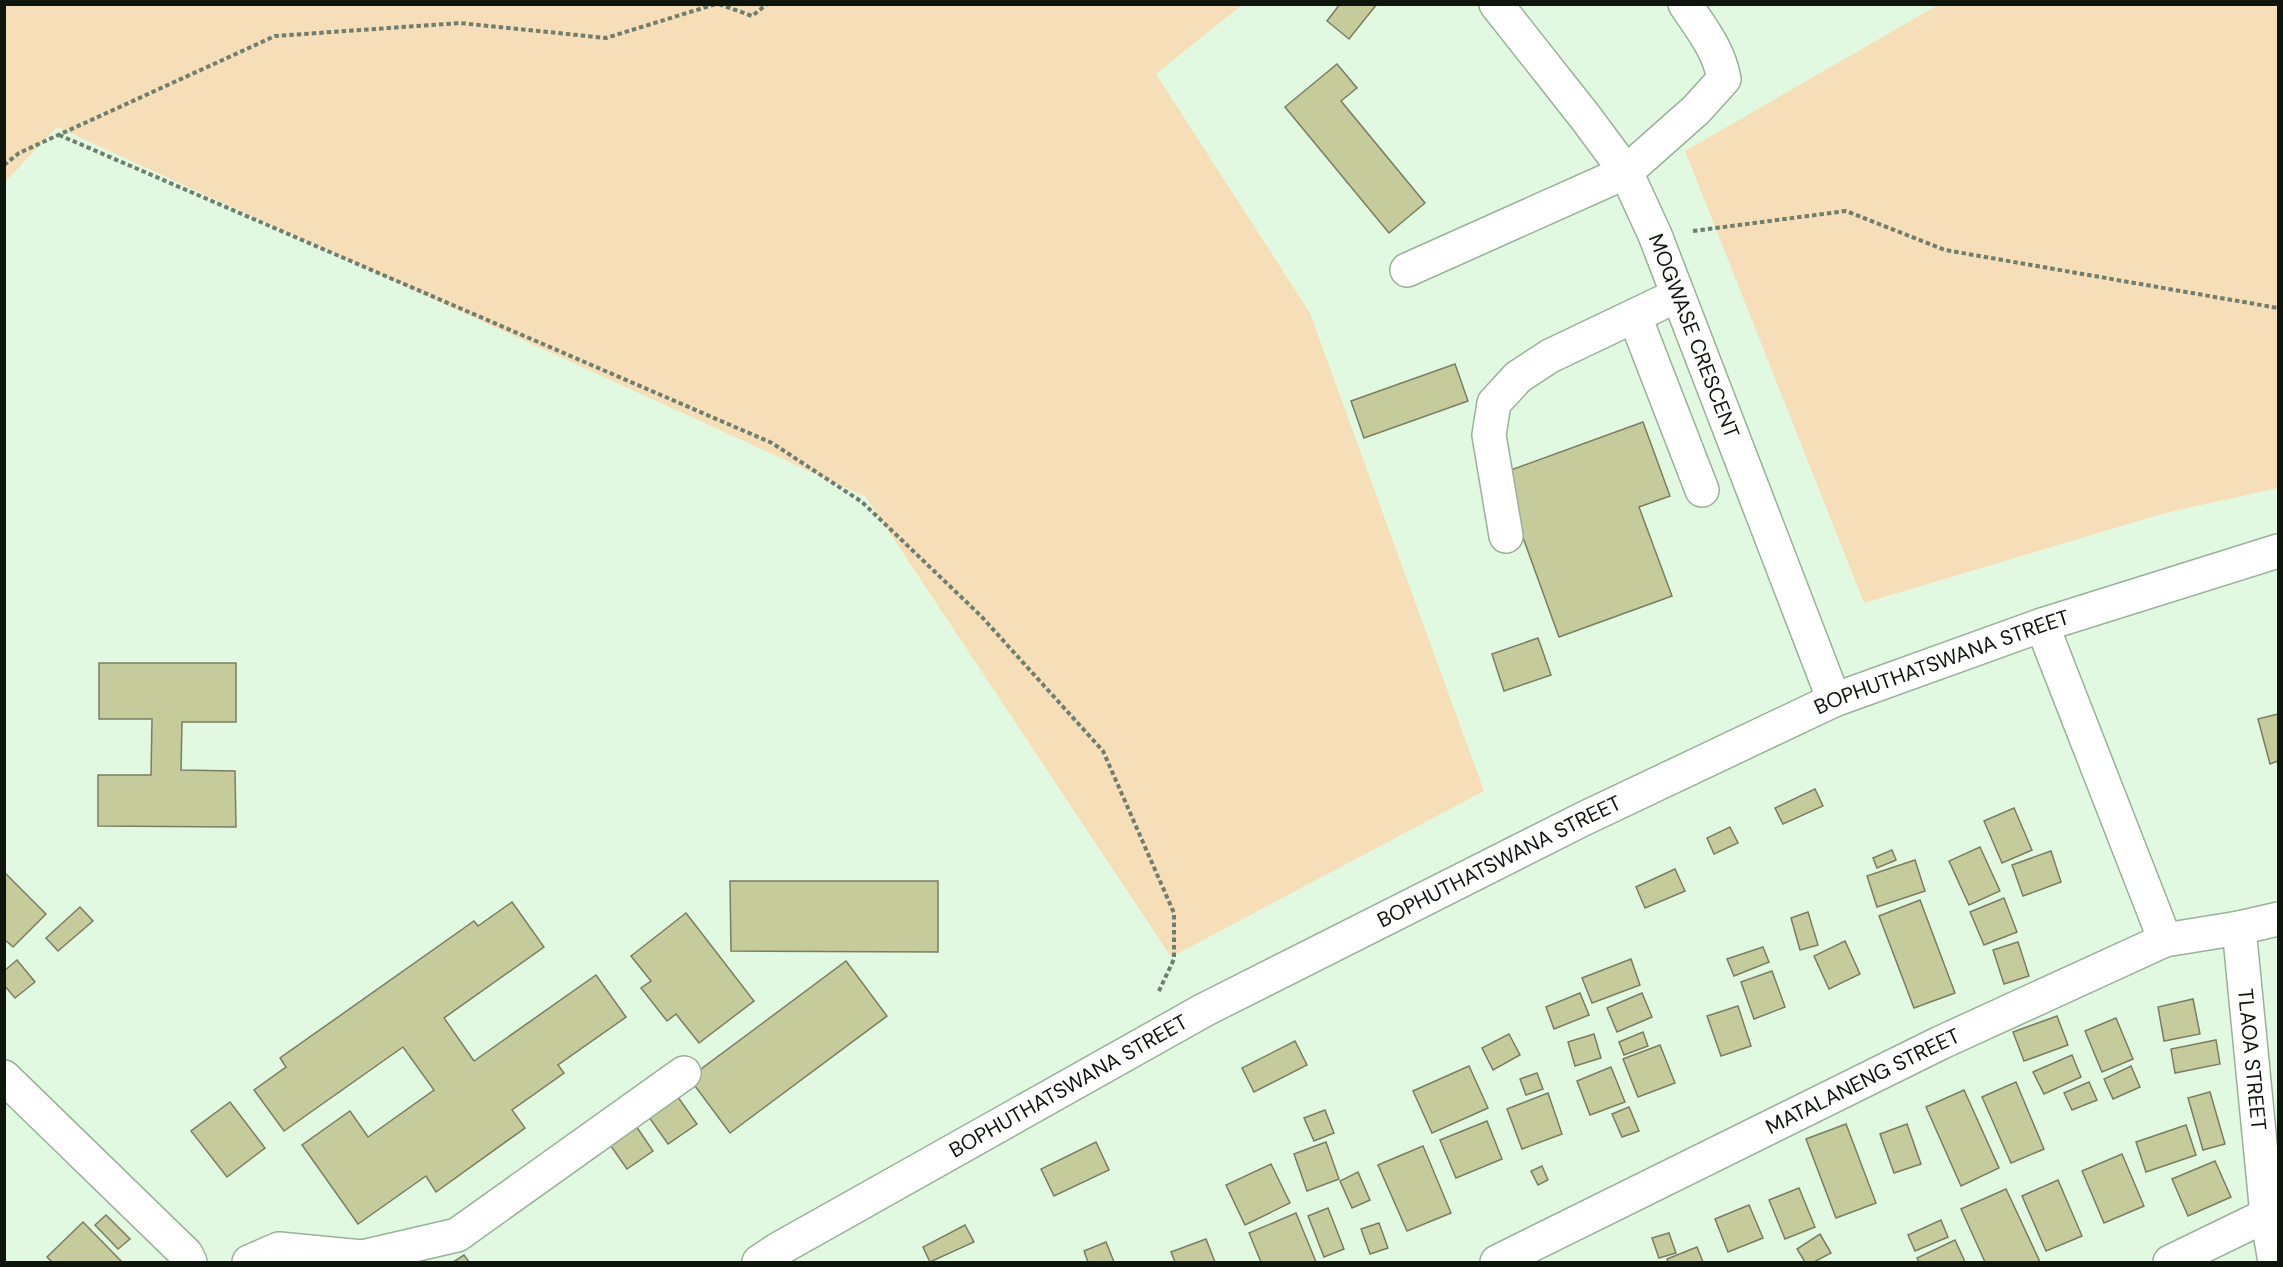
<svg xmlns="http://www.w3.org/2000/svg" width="2283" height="1267" viewBox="0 0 2283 1267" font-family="'DM Sans',sans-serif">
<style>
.green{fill:#f6dfb8}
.building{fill:#c6cb9b;stroke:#7b7d62;stroke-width:1.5}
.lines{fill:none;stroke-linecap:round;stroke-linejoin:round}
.minor-casing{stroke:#9ab099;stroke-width:36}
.path{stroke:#6f7e6f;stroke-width:4;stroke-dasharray:4.5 3;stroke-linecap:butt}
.minor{stroke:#fff;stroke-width:33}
.labels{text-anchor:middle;stroke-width:6;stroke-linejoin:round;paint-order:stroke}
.street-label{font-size:21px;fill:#0d150d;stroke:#fff}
</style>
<rect width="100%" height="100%" fill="#e2f9e1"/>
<g class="green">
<polygon points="5,4 1242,5 1156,74 1310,313 1484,791 1171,957 866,497 57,127 5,182"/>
<polygon points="1938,5 2278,5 2278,488 2165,513 1864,603 1685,151"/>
</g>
<g class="building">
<polygon points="1340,4 1377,4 1349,39 1327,21"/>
<polygon points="1337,64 1357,88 1341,101 1425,203 1389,233 1285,107"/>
<polygon points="1455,364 1468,401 1364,438 1351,401"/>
<polygon points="1643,422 1670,496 1639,507 1672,596 1559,637 1500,474"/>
<polygon points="1538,638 1551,675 1504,691 1492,654"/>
<polygon points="99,663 236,663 236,722 182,722 181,770 235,771 236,827 98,826 98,775 151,775 152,719 99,719"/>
<polygon points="2278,714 2278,761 2270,764 2258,719"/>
<polygon points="1815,789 1823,806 1783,824 1775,808"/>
<polygon points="2014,808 2032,850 2002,863 1984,821"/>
<polygon points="1730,827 1738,843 1714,854 1707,838"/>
<polygon points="1980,847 2000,891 1969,905 1949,861"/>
<polygon points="1892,850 1896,860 1877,868 1873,858"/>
<polygon points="2051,851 2061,882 2023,896 2012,865"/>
<polygon points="1915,860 1925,891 1877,907 1867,876"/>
<polygon points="1675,869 1685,891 1645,908 1636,887"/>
<polygon points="5,873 46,914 13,947 4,939"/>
<polygon points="730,881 938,881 938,952 731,951"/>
<polygon points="2004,898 2017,932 1984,945 1970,912"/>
<polygon points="1920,900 1955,993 1914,1008 1879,916"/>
<polygon points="512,902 544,947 444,1018 474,1061 596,975 626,1017 558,1065 564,1073 512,1110 525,1128 436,1192 426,1176 358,1224 302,1145 350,1111 368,1137 434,1090 403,1047 284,1131 254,1090 286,1067 280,1058 474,921 478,926"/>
<polygon points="80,907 93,921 58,951 46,938"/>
<polygon points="1808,912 1818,945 1800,950 1791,918"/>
<polygon points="686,913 754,1001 699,1043 676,1014 667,1021 641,988 651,981 631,956"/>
<polygon points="1845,941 1860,974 1829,989 1814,956"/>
<polygon points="2018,942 2029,976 2004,984 1993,950"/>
<polygon points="1763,947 1769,962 1734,976 1727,959"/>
<polygon points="1631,959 1640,985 1592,1003 1582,978"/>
<polygon points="17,960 35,982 15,998 4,985 4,971"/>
<polygon points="846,961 887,1016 730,1133 689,1078"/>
<polygon points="1772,971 1785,1007 1754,1019 1741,982"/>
<polygon points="1580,993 1589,1015 1554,1029 1546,1007"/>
<polygon points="1642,993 1652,1017 1617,1032 1607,1008"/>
<polygon points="2193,999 2200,1034 2164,1041 2158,1007"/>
<polygon points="1738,1006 1751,1046 1721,1056 1707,1016"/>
<polygon points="2057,1016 2068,1045 2024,1061 2013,1032"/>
<polygon points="2116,1018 2133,1059 2102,1072 2085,1031"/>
<polygon points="1643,1032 1648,1046 1624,1055 1619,1042"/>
<polygon points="1509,1034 1520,1055 1493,1070 1482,1048"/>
<polygon points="1594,1034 1601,1058 1575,1066 1568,1042"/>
<polygon points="2216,1040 2220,1064 2175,1073 2171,1049"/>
<polygon points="1295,1041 1307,1065 1254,1092 1242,1068"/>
<polygon points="1660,1045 1675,1083 1638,1097 1623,1059"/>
<polygon points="2072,1055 2081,1077 2044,1094 2033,1072"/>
<polygon points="1469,1066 1488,1108 1432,1133 1413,1091"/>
<polygon points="2131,1066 2140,1087 2113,1099 2104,1079"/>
<polygon points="1611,1067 1625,1102 1590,1115 1577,1081"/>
<polygon points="1537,1073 1543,1089 1526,1095 1520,1079"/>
<polygon points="2016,1082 2044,1149 2011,1163 1982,1097"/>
<polygon points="2089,1082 2097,1100 2072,1110 2064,1093"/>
<polygon points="1964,1090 1999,1168 1961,1186 1926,1107"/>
<polygon points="2210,1092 2225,1144 2203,1150 2188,1098"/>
<polygon points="675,1093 697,1124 668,1144 646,1113"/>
<polygon points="1548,1093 1562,1134 1522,1149 1507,1109"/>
<polygon points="230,1102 265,1148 227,1177 191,1131"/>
<polygon points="1629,1107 1639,1131 1622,1137 1612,1114"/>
<polygon points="1325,1110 1334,1133 1314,1141 1304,1118"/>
<polygon points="1487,1121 1502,1159 1456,1178 1440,1140"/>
<polygon points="634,1123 653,1151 627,1169 608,1142"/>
<polygon points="1846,1124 1876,1203 1836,1218 1806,1139"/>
<polygon points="1907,1124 1921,1164 1894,1173 1880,1134"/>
<polygon points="2186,1125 2196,1155 2146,1172 2136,1142"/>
<polygon points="1096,1142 1109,1170 1054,1196 1041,1169"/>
<polygon points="1326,1142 1339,1179 1307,1191 1294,1154"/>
<polygon points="1423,1146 1451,1213 1407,1231 1378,1165"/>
<polygon points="2122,1154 2144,1206 2104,1223 2082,1171"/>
<polygon points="2215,1161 2231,1197 2188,1216 2172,1179"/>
<polygon points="1271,1164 1290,1203 1245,1225 1226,1185"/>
<polygon points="1542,1166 1548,1180 1538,1185 1531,1171"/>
<polygon points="1358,1172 1370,1200 1352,1208 1340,1181"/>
<polygon points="2058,1180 2082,1236 2046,1251 2022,1196"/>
<polygon points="1799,1188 1815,1227 1785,1239 1769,1200"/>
<polygon points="2006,1189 2040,1262 1985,1262 1961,1209"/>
<polygon points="1749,1205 1763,1238 1728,1252 1715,1219"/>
<polygon points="1328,1208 1344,1249 1324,1257 1308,1216"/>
<polygon points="1296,1213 1316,1262 1261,1262 1249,1233"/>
<polygon points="106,1215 130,1239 118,1249 95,1225"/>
<polygon points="1941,1220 1948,1237 1915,1251 1908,1235"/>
<polygon points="83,1222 122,1262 52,1262 47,1257"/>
<polygon points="1379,1223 1388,1248 1370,1254 1361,1229"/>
<polygon points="965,1225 974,1242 930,1262 923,1247"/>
<polygon points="1669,1233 1676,1253 1659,1258 1652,1238"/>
<polygon points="1820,1234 1831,1253 1814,1262 1805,1262 1797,1249"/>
<polygon points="1206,1239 1215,1262 1175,1262 1171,1252"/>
<polygon points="1955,1240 1965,1262 1919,1262 1917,1258"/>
<polygon points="1106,1242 1114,1262 1088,1262 1084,1251"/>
<polygon points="1697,1247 1703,1262 1668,1262 1667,1259"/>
<polygon points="464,1255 469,1262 453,1262"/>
</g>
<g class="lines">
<defs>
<g id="minor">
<path id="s1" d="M1496 4 1586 118 1626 172 1655 235 1834 700"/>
<path d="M1407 270 1626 172 1696 110 1724 79C1719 50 1701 28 1685 4"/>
<polyline points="1635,317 1702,490"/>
<polyline points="1506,536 1489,435 1494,403 1518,377 1550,356 1678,295"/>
<polyline points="2042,625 2165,940"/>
<path id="s2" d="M2239 928 2267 1215 2275 1262"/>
<polyline points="4,1077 186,1254 190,1262"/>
<polyline points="249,1262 279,1249 362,1257 457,1235 684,1073"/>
<path id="s3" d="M759 1262 777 1250 1204 1010 1583 819 1834 700 2042 625 2278 551"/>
<path id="s4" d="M1497 1262 1940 1043 2165 940 2239 928 2278 919"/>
<polyline points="2170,1262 2267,1215"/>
</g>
</defs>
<use href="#minor" class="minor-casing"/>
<g class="path">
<polyline points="719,4 752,16 767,4"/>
<polyline points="59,135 772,443 862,502 981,616 1103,751 1174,913 1174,959 1158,993"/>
<polyline points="4,165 19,153 275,36 460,23 606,38 716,4"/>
<polyline points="1693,231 1846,211 1945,250 2278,308"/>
</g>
<use href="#minor" class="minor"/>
</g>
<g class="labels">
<g class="street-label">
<text dy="7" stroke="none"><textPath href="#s1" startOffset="390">MOGWASE CRESCENT</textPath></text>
<text dy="7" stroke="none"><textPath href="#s3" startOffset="1328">BOPHUTHATSWANA STREET</textPath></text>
<text dy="7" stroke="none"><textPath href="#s3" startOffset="842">BOPHUTHATSWANA STREET</textPath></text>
<text dy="7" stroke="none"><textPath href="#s2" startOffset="132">TLAOA STREET</textPath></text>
<text dy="7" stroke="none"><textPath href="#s4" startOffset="408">MATALANENG STREET</textPath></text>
<text dy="7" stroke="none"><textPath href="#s3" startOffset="356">BOPHUTHATSWANA STREET</textPath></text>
</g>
</g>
<rect width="2283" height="1267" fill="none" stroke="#0d150d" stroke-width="12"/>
</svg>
